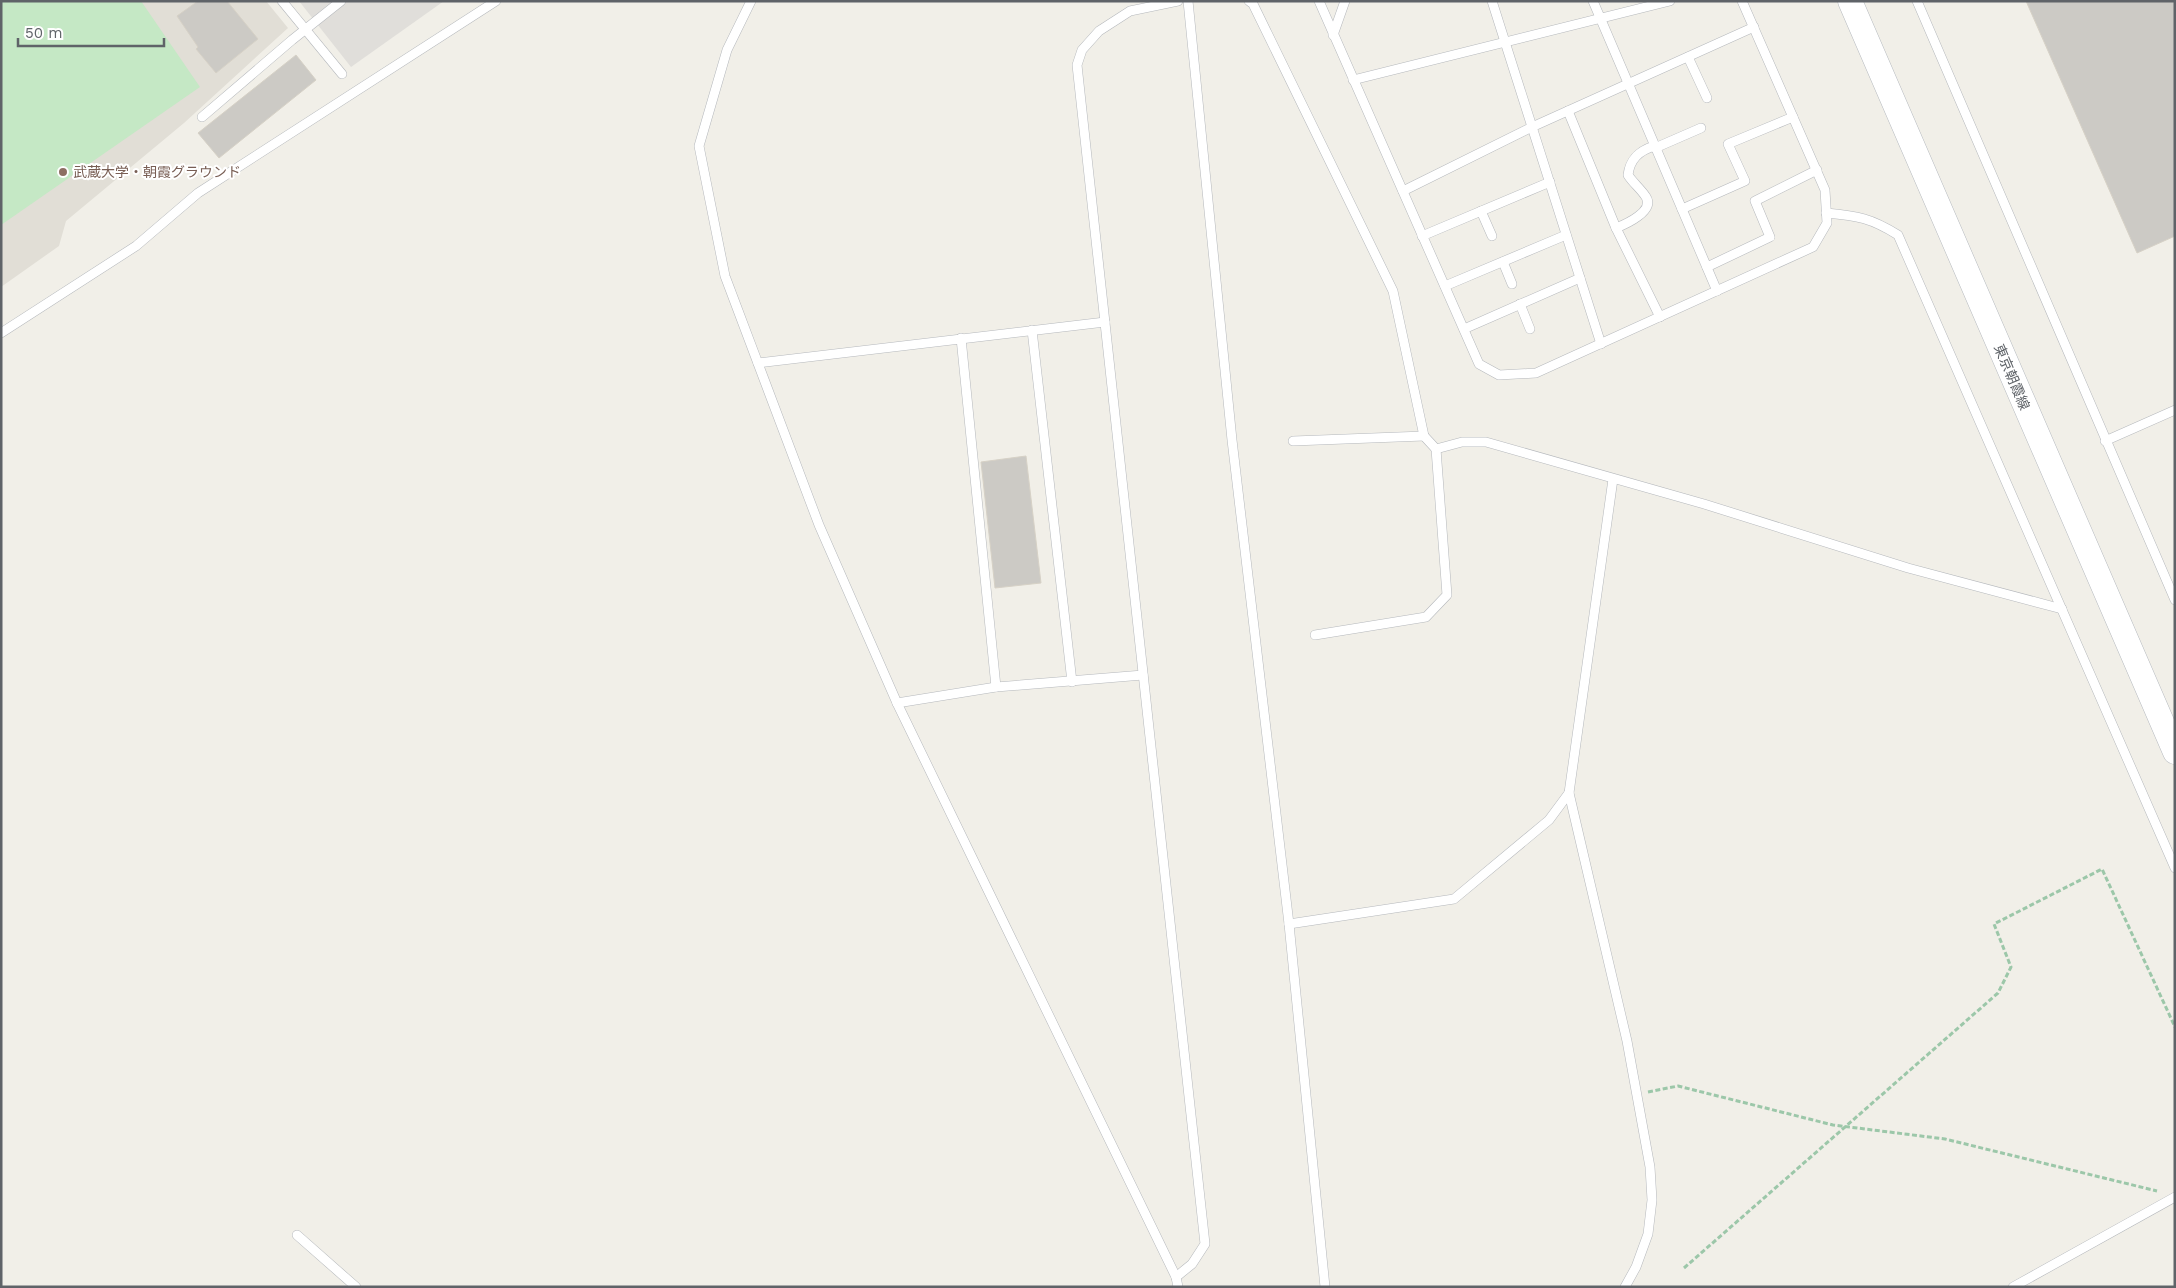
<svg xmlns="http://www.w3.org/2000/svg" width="2176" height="1288" viewBox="0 0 2176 1288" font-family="'Work Sans','Noto Sans JP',sans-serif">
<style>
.industrial{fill:#e0deda}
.education{fill:#e1ded6}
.green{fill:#c5e8c5}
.building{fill:#cccac5;stroke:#d6d1c6}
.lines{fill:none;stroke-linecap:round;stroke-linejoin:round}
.lane-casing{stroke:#b5b8bc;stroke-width:10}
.secondary-casing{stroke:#b6babf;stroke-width:25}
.path{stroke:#9cc7a9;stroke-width:3;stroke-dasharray:5 2.5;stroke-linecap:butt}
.lane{stroke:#fff;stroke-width:9}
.secondary{stroke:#fff;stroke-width:24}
.education-dot{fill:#8d6e63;stroke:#fff;stroke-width:2}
.labels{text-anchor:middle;stroke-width:4;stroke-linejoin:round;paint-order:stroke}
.education-label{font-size:14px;fill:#785e54;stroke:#fff;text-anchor:start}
.street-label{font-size:14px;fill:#5f6368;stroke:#fff}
</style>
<rect width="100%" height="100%" fill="#f1efe8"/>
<polygon class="industrial" points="299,1 444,1 351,67"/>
<polygon class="education" points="1,1 266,1 288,28 184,123 66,221 59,246 1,287"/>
<polygon class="green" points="1,1 141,1 200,87 1,225"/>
<g class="building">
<polygon points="198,1 227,1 258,39 216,73 196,49 198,47 177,16"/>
<polygon points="2026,1 2175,1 2175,236 2137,253"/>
<polygon points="296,55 316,80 219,158 198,133"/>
<polygon points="1026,456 1041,583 995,588 981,462"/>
</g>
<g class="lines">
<defs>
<g id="lane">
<polyline points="282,1 342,74"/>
<polyline points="751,1 727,50 699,146 725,276 819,525 897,703 1176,1277 1178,1287"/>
<polyline points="1188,1 1232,440 1289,924 1325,1287"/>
<polyline points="1249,1 1253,4 1393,291 1424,436 1436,449 1462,442 1486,442 1704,504 1908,568 2062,609"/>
<polyline points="1319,1 1479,364 1499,375 1536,373 1813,247 1827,223 1825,190 1742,1"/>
<polyline points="1492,1 1601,344"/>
<polyline points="1593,1 1717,291"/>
<polyline points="1917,1 2175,600"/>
<polyline points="1333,35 1345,1"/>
<polyline points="1688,57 1707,98"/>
<polyline points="1353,80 1670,1"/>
<polyline points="1568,111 1616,228 1660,317"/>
<polyline points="202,117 292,40 341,1"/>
<polyline points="1655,148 1701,128"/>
<polyline points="1403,191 1532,127 1754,27"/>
<polyline points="1682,209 1745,181 1728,144 1793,117"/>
<polyline points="1481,211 1492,236"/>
<path d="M1826 213C1858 216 1871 218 1898 235L2175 868"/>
<path d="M1616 228C1626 224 1655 211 1646 197 1641 189 1633 183 1628 175 1630 159 1639 151 1654 146"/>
<polyline points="1422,236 1550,182"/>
<polyline points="1503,262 1512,284"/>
<polyline points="1707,267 1770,237 1755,201 1817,170"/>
<polyline points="1445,286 1566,235"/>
<polyline points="1520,304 1530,329"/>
<polyline points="1464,329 1580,278"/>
<polyline points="1032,330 1072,682"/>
<polyline points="1,333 136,246 198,193 496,1"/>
<polyline points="961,338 996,687"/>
<polyline points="758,363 1105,322"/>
<polyline points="1293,441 1424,436"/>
<polyline points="2105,441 2175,410"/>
<polyline points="1613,479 1569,793 1627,1041 1650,1167 1652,1200 1648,1234 1636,1267 1625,1287"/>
<polyline points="1315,635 1426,617 1447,595 1436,449"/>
<polyline points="897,703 996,687 1143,675"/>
<polyline points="1289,924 1454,899 1549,820 1569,793"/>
<polyline points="297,1235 356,1287"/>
<polyline points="1176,1277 1192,1264 1205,1244 1077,65 1082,50 1099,31 1130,11 1178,1"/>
<polyline points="2013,1287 2175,1197"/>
</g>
<polyline id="secondary" points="1850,1 2175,752"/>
</defs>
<use href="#lane" class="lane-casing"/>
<use href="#secondary" class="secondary-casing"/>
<g class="path">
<polyline points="1648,1092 1678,1086 1833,1125 1945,1139 2157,1191"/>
<polyline points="1684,1268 1998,993 2011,967 1994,924 2102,869 2175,1027"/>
</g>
<use href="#lane" class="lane"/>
<use href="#secondary" class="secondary"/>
</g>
<circle class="education-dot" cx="63" cy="172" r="5"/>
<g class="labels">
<g class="education-label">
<text x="73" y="177">武蔵大学・朝霞グラウンド</text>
</g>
<g class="street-label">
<text transform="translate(2012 377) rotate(67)" y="5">東京朝霞線</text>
</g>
</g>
<rect width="2176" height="1288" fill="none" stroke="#5f6368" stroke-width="5"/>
<path d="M18 38v8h146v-8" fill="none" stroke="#5f6368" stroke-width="2.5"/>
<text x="25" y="38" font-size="15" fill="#5f6368" stroke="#ffffff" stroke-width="4" paint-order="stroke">50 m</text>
</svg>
